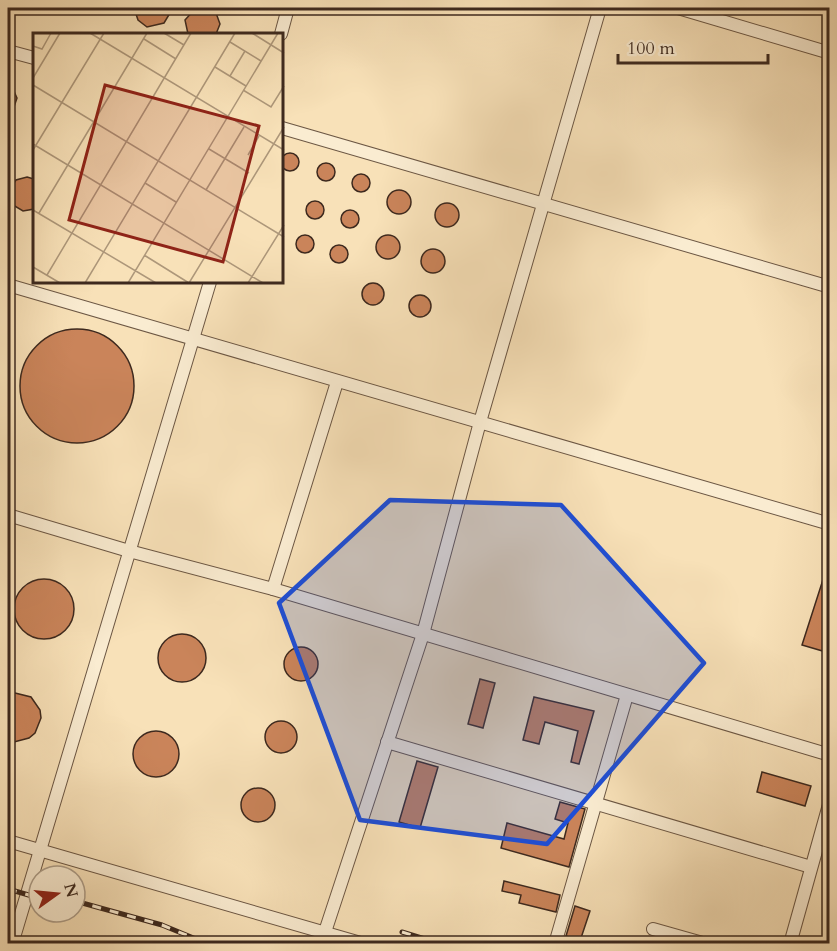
<svg xmlns="http://www.w3.org/2000/svg" width="837" height="951" viewBox="0 0 837 951" font-family="Cardo,serif">
<style>
.building{fill:#ca845a;stroke:#3d291e;stroke-width:1.5}
.lines{fill:none;stroke-linecap:round;stroke-linejoin:round}
.minor-casing{stroke:#6c5744;stroke-width:14}
.minor{stroke:#faecd1;stroke-width:12}
.rail-casing{stroke:#3d291e;stroke-width:5}
.rail{stroke:#faecd1;stroke-width:3;stroke-dasharray:9;stroke-linecap:butt}
.marked{fill:#1d4ed8;fill-opacity:0.2;stroke:#1d4ed8;stroke-width:4.5;stroke-linejoin:round}
.inset-road{fill:none;stroke:#ad977a;stroke-width:1.5}
.view{fill:#8f2418;fill-opacity:0.15;stroke:#8f2418;stroke-width:3}
.inset-edge{fill:none;stroke:#3d291e;stroke-width:3}
</style>
<rect width="100%" height="100%" fill="#f8e1b8"/>
<filter id="stains"><feTurbulence type="fractalNoise" baseFrequency=".00333" numOctaves="4"/><feColorMatrix values="0 0 0 0 .2 0 0 0 0 .09 0 0 0 0 .02 0 0 0 .5 -.17"/></filter>
<radialGradient id="worn" r=".72"><stop offset=".6" stop-color="#630" stop-opacity="0"/><stop offset="1" stop-color="#630" stop-opacity=".3"/></radialGradient>
<g class="building">
<polygon points="134,8 170,8 170,13 164,23 147,27 138,20"/>
<polygon points="196,8 208,8 216,13 220,24 216,34 188,34 185,20"/>
<polygon points="8,78 17,98 8,124"/>
<circle cx="290" cy="162" r="9"/>
<circle cx="326" cy="172" r="9"/>
<circle cx="361" cy="183" r="9"/>
<polygon points="27,177 34,179 34,209 23,211 13,205 10,189 16,180"/>
<circle cx="399" cy="202" r="12"/>
<circle cx="315" cy="210" r="9"/>
<circle cx="447" cy="215" r="12"/>
<circle cx="350" cy="219" r="9"/>
<circle cx="388" cy="247" r="12"/>
<circle cx="305" cy="244" r="9"/>
<circle cx="339" cy="254" r="9"/>
<circle cx="433" cy="261" r="12"/>
<circle cx="373" cy="294" r="11"/>
<circle cx="420" cy="306" r="11"/>
<circle cx="77" cy="386" r="57"/>
<polygon points="828,564 830,640 826,652 802,645"/>
<circle cx="44" cy="609" r="30"/>
<circle cx="182" cy="658" r="24"/>
<circle cx="301" cy="664" r="17"/>
<polygon points="480,679 495,683 483,728 468,724"/>
<polygon points="15,693 31,697 40,710 41,718 35,733 29,738 14,742 8,740 8,694"/>
<polygon points="534,697 594,711 579,764 571,762 578,731 545,722 539,744 523,740"/>
<circle cx="281" cy="737" r="16"/>
<circle cx="156" cy="754" r="23"/>
<polygon points="417,761 438,767 420,828 399,822"/>
<polygon points="762,772 811,786 805,806 757,792"/>
<circle cx="258" cy="805" r="17"/>
<polygon points="560,802 585,809 569,867 501,848 507,823 564,839 568,823 555,819"/>
<polygon points="504,881 560,895 556,912 519,903 521,895 502,891"/>
<polygon points="575,906 590,911 580,941 566,936"/>
</g>
<g class="lines">
<defs>
<g id="minor">
<polyline points="678,8 830,53"/>
<polyline points="281,34 288,8"/>
<polyline points="8,51 34,58"/>
<polyline points="282,128 830,287"/>
<polyline points="8,285 830,524"/>
<polyline points="8,515 129,551 273,589 830,755"/>
<polyline points="273,589 337,382"/>
<polyline points="387,742 811,867"/>
<polyline points="8,841 364,944"/>
<polyline points="653,929 706,944"/>
<polyline points="12,944 210,282"/>
<polyline points="321,944 423,634 480,422 600,8"/>
<polyline points="555,944 627,695"/>
<polyline points="790,944 830,801"/>
</g>
</defs>
<use href="#minor" class="minor-casing"/>
<use href="#minor" class="minor"/>
<defs>
<g id="rail">
<polyline points="8,889 39,898"/>
<polyline points="75,901 162,925 208,944"/>
<polyline points="402,932 441,944"/>
</g>
</defs>
<use href="#rail" class="rail-casing"/>
<use href="#rail" class="rail"/>
</g>
<path class="marked" d="M390 500 561 505 704 663 547 844 360 820 279 603Z"/>
<g transform="translate(33 33)">
<rect width="250" height="250" fill="#f8e1b8"/>
<path class="inset-road" d="M57 0 251 117M131 0 151 12M219 0 251 20M111 6 143 26M197 9 228 28M0 13 9 16 18 0M182 34 213 53M197 43 212 18M0 45 27 0M0 52 251 204M210 57 238 74 251 53M0 111 230 250M176 116 216 140M0 117 71 0M215 122 226 103M112 150 143 169M173 157 211 94M0 177 123 250M6 180 114 0M111 222 156 250M0 234 27 250M14 242 158 0M52 250 202 0M95 250 245 0M156 250 251 94M215 250 251 192"/>
<path class="view" d="M72 52 226 93 190 229 36 187Z"/>
<rect width="250" height="250" class="inset-edge"/>
</g>
<rect width="837" height="951" fill="none" stroke="#f8e1b8" stroke-width="30"/>
<rect x="9" y="9" width="819" height="933" fill="none" stroke="#3d291e" stroke-width="3"/>
<rect x="15" y="15" width="807" height="921" fill="none" stroke="#3d291e" stroke-width="1.5"/>
<g transform="translate(57 894) rotate(75)"><circle r="28" fill="#faecd1" stroke="#ae9e89" stroke-width="1.5"/>
<path d="M0-4.5L10 22L0 15L-10 22Z" fill="#8f2418"/>
<text y="-9" font-size="16" font-weight="bold" text-anchor="middle" fill="#3d291e">N</text>
</g>
<path d="M618 54v9h150v-9" fill="none" stroke="#3d291e" stroke-width="3"/>
<text x="627" y="54" font-size="18" fill="#3d291e" stroke="#faecd1" stroke-width="4.5" paint-order="stroke">100 m</text>
<rect width="100%" height="100%" filter="url(#stains)"/>
<rect width="100%" height="100%" fill="url(#worn)"/>
</svg>
